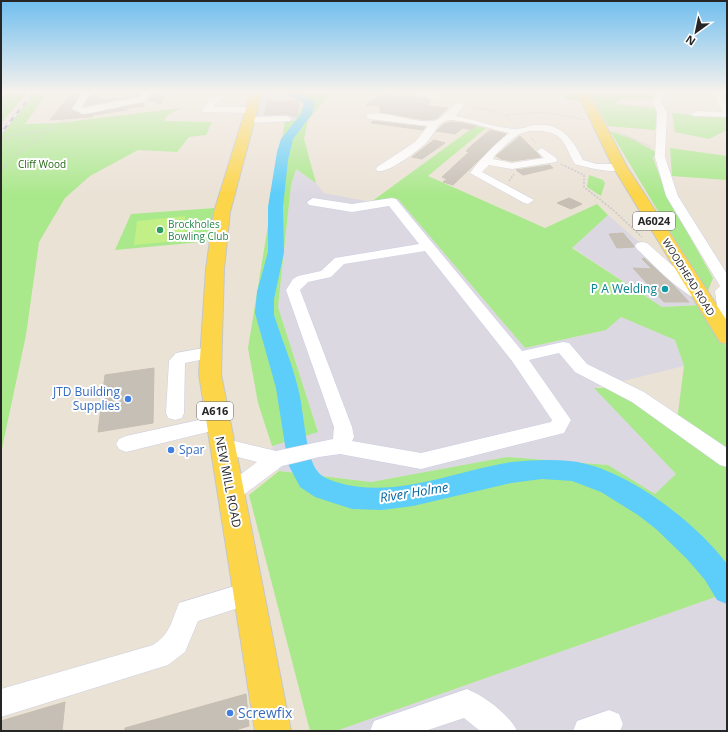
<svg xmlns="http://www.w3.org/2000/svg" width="728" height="732" viewBox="0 0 728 732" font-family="'Open Sans',sans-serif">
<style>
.industrial{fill:#dbd8e2}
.green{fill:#aae88c}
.pitch{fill:#c2f086}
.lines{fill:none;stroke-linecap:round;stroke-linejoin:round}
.river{fill:#5dcdf9;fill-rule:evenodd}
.building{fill:#c6bfb6;stroke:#c6beb0}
.minor-casing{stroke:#cbcfe2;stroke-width:1}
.major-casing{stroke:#c7c7c7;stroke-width:2}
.path-far1{stroke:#c7c7c7;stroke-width:1;stroke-dasharray:1.5 1;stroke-linecap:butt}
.path{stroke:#c7c7c7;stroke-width:1.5;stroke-dasharray:2 1.5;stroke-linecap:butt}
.minor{fill:#fff;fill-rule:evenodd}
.major{fill:#fcd549;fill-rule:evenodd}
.rail-casing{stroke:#999cb3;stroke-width:2.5}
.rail{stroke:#fff;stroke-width:1.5;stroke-dasharray:5;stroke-linecap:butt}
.leisure-dot{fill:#2e9e5b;stroke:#fff;stroke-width:1.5}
.culture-dot{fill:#0f9aa8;stroke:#fff;stroke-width:1.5}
.shop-dot{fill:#3f7fe0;stroke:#fff;stroke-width:1.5}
.labels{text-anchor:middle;stroke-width:4;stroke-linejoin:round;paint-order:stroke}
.far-park-label{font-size:10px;fill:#236713;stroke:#fff}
.far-leisure-label{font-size:10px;fill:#27864d;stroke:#fff;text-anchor:start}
.far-street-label{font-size:10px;fill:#262626;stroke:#fff}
.shield{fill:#fff;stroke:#676767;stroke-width:1}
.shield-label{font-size:11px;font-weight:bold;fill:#262626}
.culture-label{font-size:12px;fill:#0d838f;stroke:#fff;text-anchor:end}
.shop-label{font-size:12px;fill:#366cbe;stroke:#fff;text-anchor:end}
.street-label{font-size:12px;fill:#262626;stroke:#fff}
.water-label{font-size:13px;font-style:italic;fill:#02669f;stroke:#fff}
.near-shop-label{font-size:14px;fill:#366cbe;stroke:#fff;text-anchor:start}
</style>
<rect width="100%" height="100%" fill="#ebe2d6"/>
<g class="industrial">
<polygon points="261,92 291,92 306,102 295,121 250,122"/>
<polygon points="296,169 316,183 324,193 371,202 398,199 525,348 606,330 621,317 675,340 684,366 595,388 676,474 656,495 608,465 508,457 371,482 279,471 272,446 318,431 278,307 291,185"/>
<polygon points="608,215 670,269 700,305 662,307 572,247"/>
<polygon points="721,595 727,605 727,731 336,731"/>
</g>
<g class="green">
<polygon points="6,92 28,92 1,123 1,99"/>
<polygon points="36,92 48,92 25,124 59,123 181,108 168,115 163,121 212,122 206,135 189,137 177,152 138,150 90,176 65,198 39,242 26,335 1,453 1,136"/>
<path d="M291 92C305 92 317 94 331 93L308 120 304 139 316 183 296 169 291 185 278 307 318 432 272 446 258 403 248 348 285 121H295L305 102Z"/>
<polygon points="566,92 657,92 651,99 622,99 615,104 656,108 658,112 655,130 608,126 595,103 565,99"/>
<polygon points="672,113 727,117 727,130 709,139 675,132"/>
<polygon points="475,126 486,128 428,176 545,228 597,204 608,215 572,248 662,307 700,305 727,348 727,605 721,595 336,731 310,731 249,495 279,471 371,482 507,457 608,465 655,494 676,474 594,388 611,388 676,428 684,366 675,340 621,317 606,330 525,348 398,199 371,202"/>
<polygon points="610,131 632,139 656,152 653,158 667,196 713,278 707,293"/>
<polygon points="670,148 727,156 727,180 672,176"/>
<polygon points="589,175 603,180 605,183 601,196 587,187"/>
<polygon points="215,208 212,241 115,250 131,214"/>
</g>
<polygon class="pitch" points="185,216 185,240 134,245 137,221"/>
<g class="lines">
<path class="river" d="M284 92H298L315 102 312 114 293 139 288 160 283 207 284 252 274 299V315C282 340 292 363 298 388 304 409 305 457 318 472 322 477 330 480 336 482 395 500 454 471 512 462 531 460 551 459 570 461 623 466 696 522 727 564V604L717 600 705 580 687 559 656 529 638 515 601 492 572 481 542 479 511 483 413 506 382 510 352 509 315 497 300 487 288 464 276 388 255 313 257 292 268 252V207L277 152 281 139 301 114 304 103Z"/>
</g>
<g class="building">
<polygon points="73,92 81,92 71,109 82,115 144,103 144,106 127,108 127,110 93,115 92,117 50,120"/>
<polygon points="92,92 104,92 100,99 124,98 129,97 131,92 141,92 138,96 84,106"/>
<polygon points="153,92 166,92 161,104 148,100"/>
<polygon points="382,92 397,92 394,95 424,98 431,100 428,106 448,108 436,119 425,120 380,112 382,109 379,109 381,106 366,105"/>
<polygon points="268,101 299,101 297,117 287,114 264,115"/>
<polygon points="373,121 425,127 423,130 371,123"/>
<polygon points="451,122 463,123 476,126 471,130 463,128 455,134 436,131 444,124"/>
<polygon points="490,130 506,134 453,185 443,182 447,179 442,177 469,152 466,151 471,146"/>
<polygon points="520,136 541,157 512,161 501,159 496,156"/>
<polygon points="434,140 445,143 422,159 412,157"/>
<polygon points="550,165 553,168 523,175 516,170"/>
<polygon points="569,198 582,204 571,209 557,203"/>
<polygon points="623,233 634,246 634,247 617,248 609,234"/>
<polygon points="644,258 674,286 689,302 664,302 633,268 652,269 642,259"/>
<polygon points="154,368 153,423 98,432 105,375"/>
<polygon points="246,694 249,726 232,731 125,731 125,728"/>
<polygon points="65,702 62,731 1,731 1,721"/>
</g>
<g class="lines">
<defs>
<g id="minor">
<polygon points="83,92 91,92 81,108 83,108 139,97 143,92 152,92 145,101 91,113 83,114 72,109"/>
<polygon points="409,92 427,92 442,97 438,100"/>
<polygon points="658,92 666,92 660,101 667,112 665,157 678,196 727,274 727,325 721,323 719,320 715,291 720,286 666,196 655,157 657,112 652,101"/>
<polygon points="713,92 721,92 727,104 727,117 693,116 691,114 696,111 722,112"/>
<polygon points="219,95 223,98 215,104 213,107 250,107 255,110 250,113 204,112 202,110 208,100"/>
<path d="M460 102 464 105 455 116C471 119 502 129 516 129 522 129 528 126 534 125 561 122 573 139 583 160L597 164H620L625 167C617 176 586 167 575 164 569 155 567 145 560 138 551 129 528 129 518 135 510 140 502 149 495 155L493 159 512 163 544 158 537 151 542 148 556 158 557 160 556 162 512 169 489 165 482 172 534 200 528 204 524 203 470 173C481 158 494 145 509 133 495 130 464 120 451 120 438 120 434 135 427 142 419 150 388 174 377 171L376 169 377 167 415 142 428 126 370 119 367 118V114C384 110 413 123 432 121 445 120 449 105 460 102Z"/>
<polygon points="287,116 292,119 290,121 247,123 242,120 247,117"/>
<path d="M313 198 352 204 392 198 396 199 522 351 563 342 569 343 587 364 644 392 727 448V467L720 465 632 402 575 372 559 353 529 360 571 420 564 433 421 469 340 454 319 457 282 466 238 499 231 502 224 499 221 493 224 487 257 462 215 451 212 446 215 441 222 438 276 451 333 439 334 427 286 290 293 279 298 276 321 271 335 258 419 244 389 206 352 212 309 205 307 202ZM425 251 512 361 552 420 551 422 421 453 352 441 354 437 352 427 300 290 308 282 331 277 344 264Z"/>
<path d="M642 242 647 243 708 297 706 300C689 304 650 261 637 249L635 246 637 243Z"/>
<polygon points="209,347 215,349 217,353 215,357 185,363 184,413 182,418 175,420 168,418 166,413 169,361 176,353"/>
<polygon points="217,416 224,418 226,423 224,428 126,452 119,449 116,444 119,439 126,436"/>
<path d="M248 582 257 586 260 594 257 602 198 621 185 652 168 665 1 717V689L153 645C170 635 172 620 179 603Z"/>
<path d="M467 689C484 696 510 715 517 731H480L464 718 425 731H370L374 721Z"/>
<polygon points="609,710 619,714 623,724 620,731 573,731 577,721"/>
</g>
<g id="major">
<polygon points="251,92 262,92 230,212 224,269 221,374 291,731 255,731 199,374 206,269 214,212"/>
<polygon points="575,92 586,92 593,101 627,167 727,321 727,344 720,342 613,167 582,102"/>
</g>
</defs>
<use href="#minor" class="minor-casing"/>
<use href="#major" class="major-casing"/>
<g class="path-far1">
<polyline points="643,92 649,95"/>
<polyline points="155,96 171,96 175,92"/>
<polyline points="468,105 506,115 544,112 585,120"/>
<polyline points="506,115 513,122"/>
<polyline points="615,131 651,147"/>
<path d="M1 137C24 134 54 134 69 114"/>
<polyline points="530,137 537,144"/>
<polyline points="1,147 10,137"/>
<polyline points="560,164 567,167"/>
<polyline points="4,167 20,151 42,136 43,131"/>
</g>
<g class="path">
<polyline points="565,166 584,175 584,187 612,209 642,237"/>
<polyline points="1,170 5,166"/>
<polyline points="509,181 514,174"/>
</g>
<use href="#minor" class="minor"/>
<use href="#major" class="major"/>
<defs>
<polyline id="rail" points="1,133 34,92"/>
</defs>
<use href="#rail" class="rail-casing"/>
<use href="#rail" class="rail"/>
</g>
<linearGradient id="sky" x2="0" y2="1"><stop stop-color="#70beef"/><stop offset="0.47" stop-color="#f6f2ed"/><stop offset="1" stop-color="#f6f2ed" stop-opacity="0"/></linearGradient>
<rect width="728" height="195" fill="url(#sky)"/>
<circle class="leisure-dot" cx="160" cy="230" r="4"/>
<circle class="culture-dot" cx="665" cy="289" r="4"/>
<g class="shop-dot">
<circle cx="128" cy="399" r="4"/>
<circle cx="171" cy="450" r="4"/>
<circle cx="230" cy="713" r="4"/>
</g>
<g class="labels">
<g class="far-park-label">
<text x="42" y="168">Cliff Wood</text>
</g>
<g class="far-leisure-label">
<text x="168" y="228">Brockholes<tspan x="168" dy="12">Bowling Club</tspan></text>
</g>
<g class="far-street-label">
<text transform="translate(689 277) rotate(58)" y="4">WOODHEAD ROAD</text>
</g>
<g class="shield">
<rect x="633" y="212" width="42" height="18" rx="3"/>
<rect x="197" y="402" width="36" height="18" rx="3"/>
</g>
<g class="shield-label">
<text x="654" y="225">A6024</text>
<text x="215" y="415">A616</text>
</g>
<g class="culture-label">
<text x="657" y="293">P A Welding</text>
</g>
<g class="shop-label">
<text x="120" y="396">JTD Building<tspan x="120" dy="14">Supplies</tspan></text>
<text x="179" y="454" text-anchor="start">Spar</text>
</g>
<g class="street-label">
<text transform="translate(228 482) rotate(79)" y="4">NEW MILL ROAD</text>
</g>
<g class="water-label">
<text transform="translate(414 492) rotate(-9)" y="5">River Holme</text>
</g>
<g class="near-shop-label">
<text x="238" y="718">Screwfix</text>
</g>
</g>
<rect width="728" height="732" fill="none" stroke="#262626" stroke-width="4"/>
<g transform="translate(696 32) rotate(213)" stroke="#ffffff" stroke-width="3" paint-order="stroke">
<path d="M0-3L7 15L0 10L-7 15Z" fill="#262626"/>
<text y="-6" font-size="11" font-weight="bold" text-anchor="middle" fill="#262626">N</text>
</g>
</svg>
